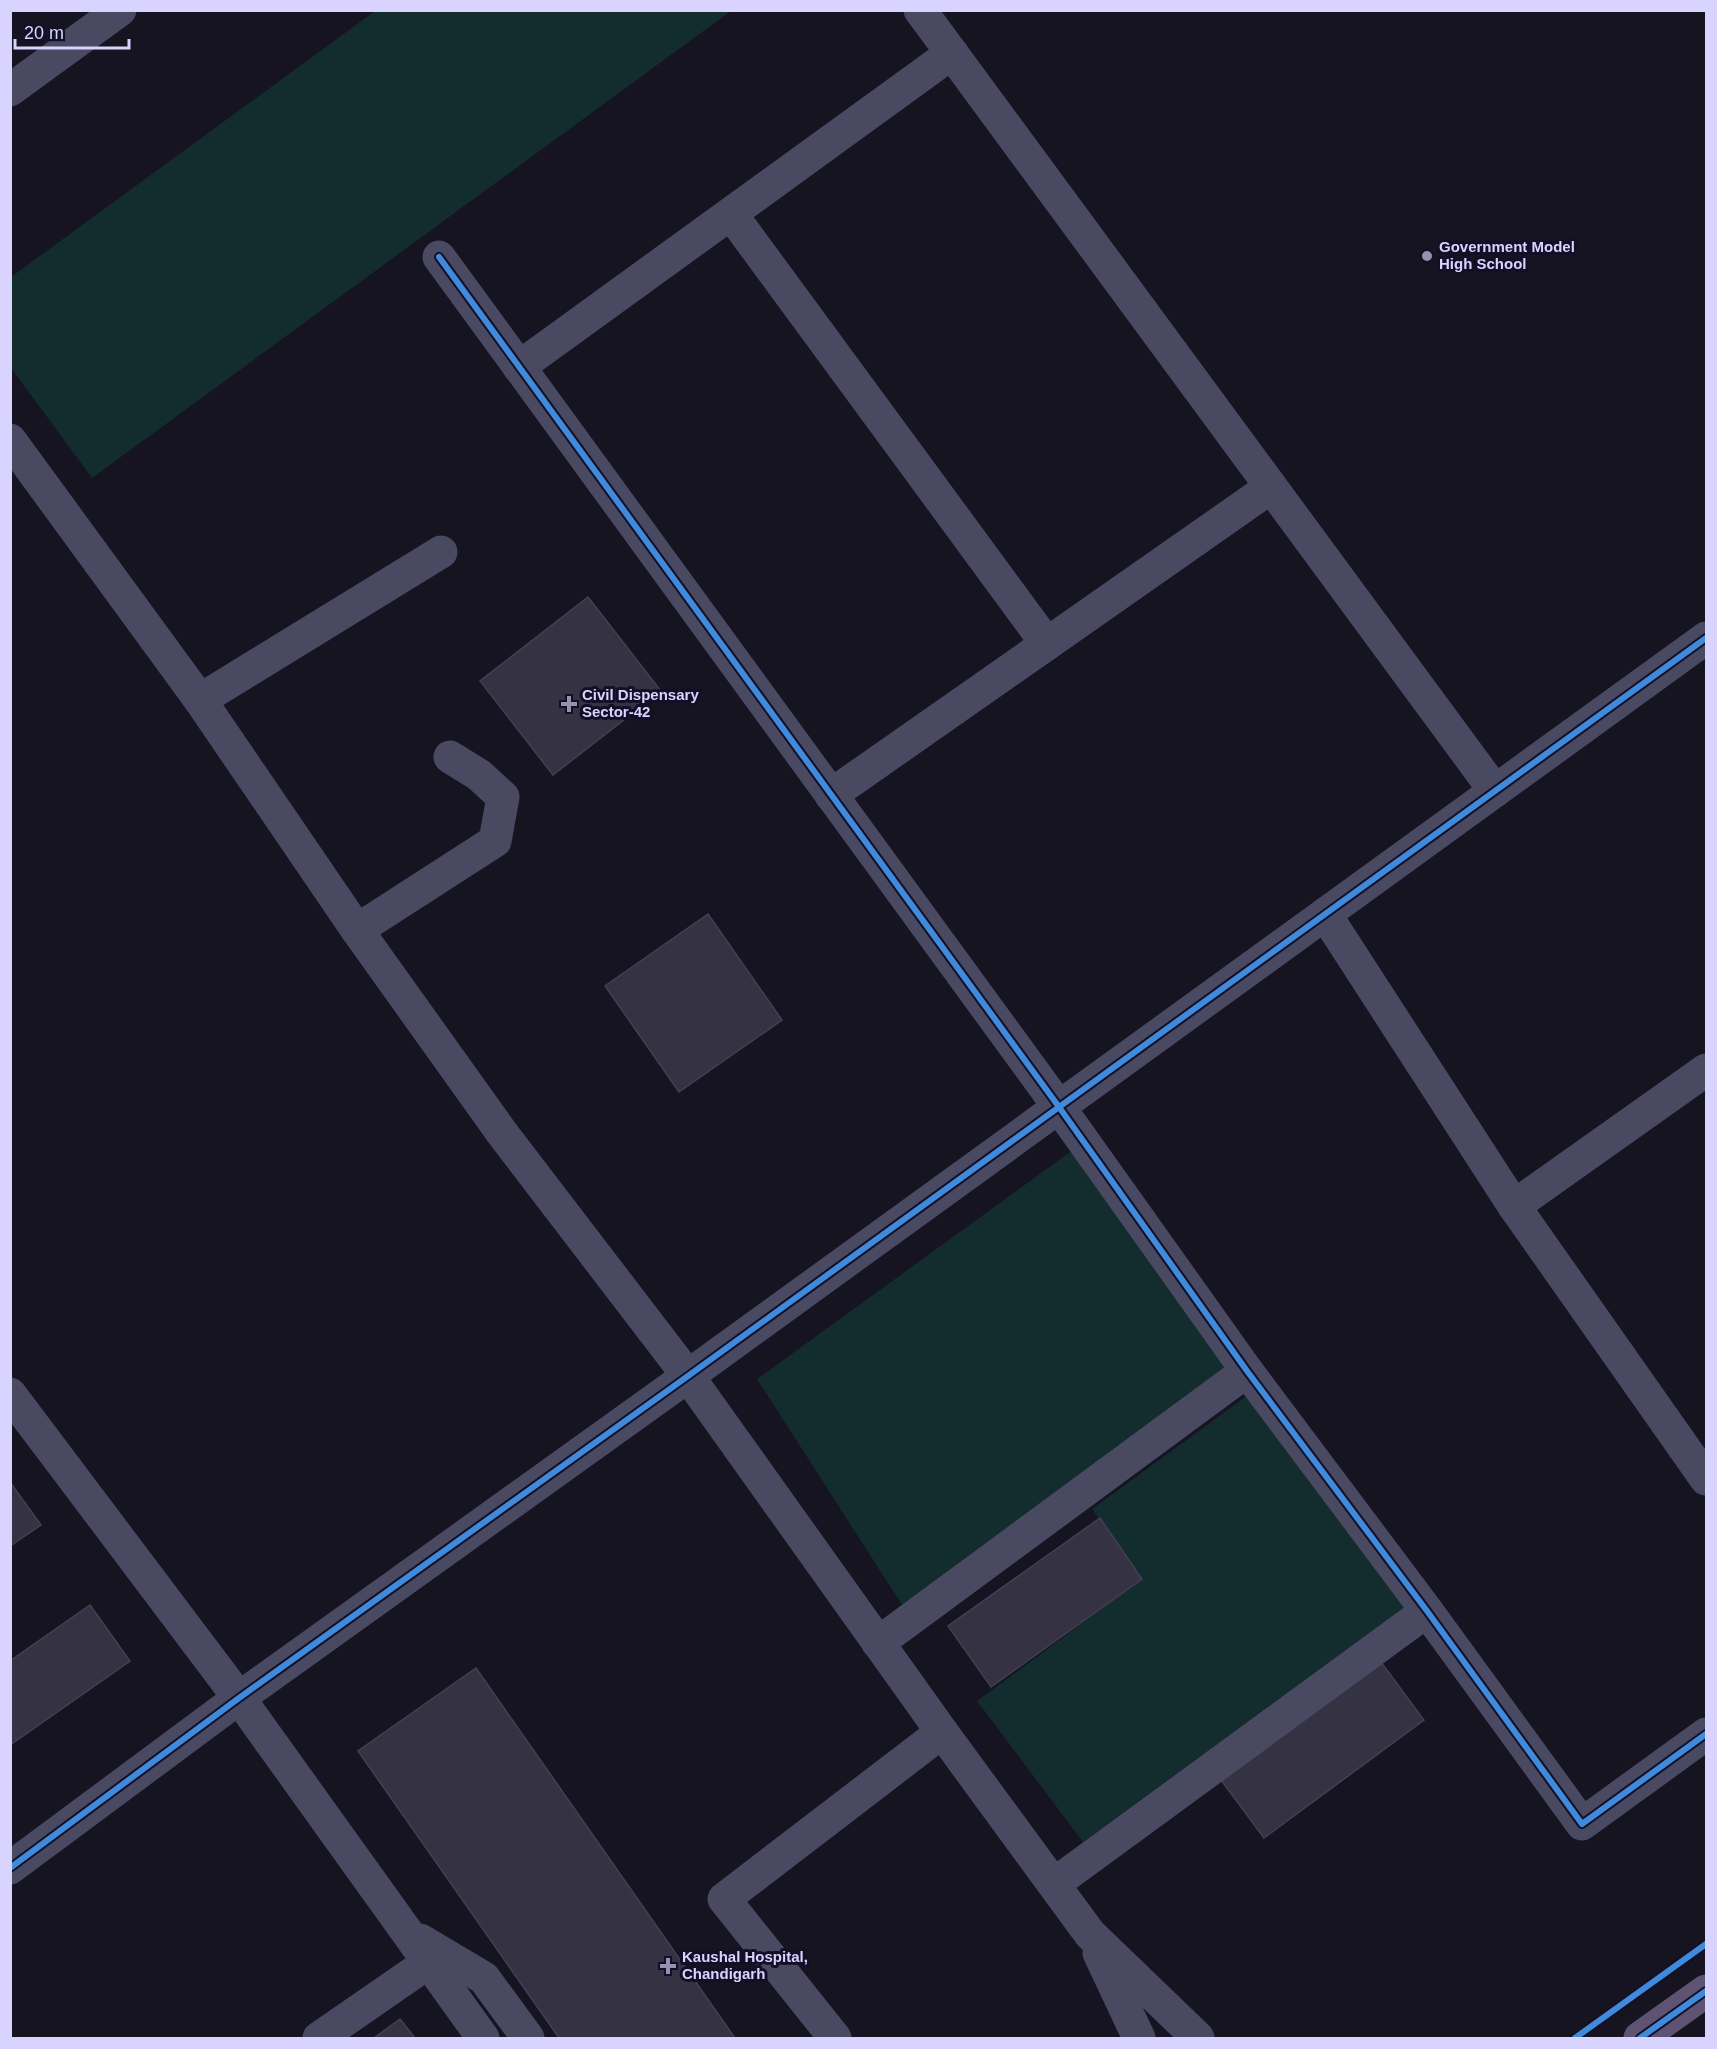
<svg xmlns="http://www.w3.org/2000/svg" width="1717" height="2049" viewBox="0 0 1717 2049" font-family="Helvetica,sans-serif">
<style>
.green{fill:#132c2d}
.building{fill:#343243;stroke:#433f54;stroke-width:1.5}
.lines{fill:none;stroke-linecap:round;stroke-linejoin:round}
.minor{stroke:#4a4962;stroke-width:33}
.major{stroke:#5e5373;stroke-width:33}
.cycleway-casing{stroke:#130f26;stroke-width:10}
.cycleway{stroke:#408adc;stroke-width:6}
.poi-dot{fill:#9591b1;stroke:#130f26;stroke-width:2}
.labels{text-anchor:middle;stroke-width:6;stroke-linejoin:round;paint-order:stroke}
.poi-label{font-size:15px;font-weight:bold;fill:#d9d4ff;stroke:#130f26;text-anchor:start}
</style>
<rect width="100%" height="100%" fill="#161421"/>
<g class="green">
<polygon points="375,11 731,11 92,478 11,368 11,277"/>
<polygon points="1084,1142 1238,1359 904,1608 757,1379"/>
<polygon points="1259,1387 1417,1598 1083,1842 977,1701 1142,1579 1092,1509"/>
</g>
<g class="building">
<polygon points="588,597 661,691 553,775 480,681"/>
<polygon points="708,914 782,1020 679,1092 605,986"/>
<polygon points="10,1482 41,1525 10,1546"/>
<polygon points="1100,1518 1142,1579 991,1687 948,1626"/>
<polygon points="90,1605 130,1661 10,1745 10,1661"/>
<polygon points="1378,1658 1424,1720 1264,1838 1218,1776"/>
<polygon points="476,1668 735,2038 559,2038 358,1751"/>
<polygon points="400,2019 415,2038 374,2038"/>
</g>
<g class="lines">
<g class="minor">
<polyline points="920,10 1495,791"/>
<polyline points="10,90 120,10"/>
<polyline points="731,214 1047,644"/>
<polyline points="439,257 1059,1107 1247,1371 1427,1611 1582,1824 1706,1734"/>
<polyline points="519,367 952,53"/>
<polyline points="10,440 200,700 357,930 502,1133 688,1376 942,1732 1090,1934 1198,2038"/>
<polyline points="200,700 441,552"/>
<polyline points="831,795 1271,487"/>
<polyline points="1325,914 1514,1206 1706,1479"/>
<polyline points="357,930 495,841 503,797 479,775 450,757"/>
<polyline points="1514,1206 1706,1070"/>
<polyline points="10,1394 239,1698 483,2038"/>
<polyline points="878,1643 1247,1371"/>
<polyline points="10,1868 239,1698 688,1376 1706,638"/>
<polyline points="1054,1884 1427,1611"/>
<polyline points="420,1940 484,1978 528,2038"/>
<polyline points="1099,1953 1139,2038"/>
<polyline points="319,2038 429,1962"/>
<polyline points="835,2038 724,1899 942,1732"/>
</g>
<polyline class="major" points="1640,2038 1706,1991"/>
<defs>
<g id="cycleway">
<polyline points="439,257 1059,1107 1247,1371 1427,1611 1582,1824 1706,1734"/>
<polyline points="10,1868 239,1698 688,1376 1706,638"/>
<polyline points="1575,2038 1706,1944"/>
<polyline points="1640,2038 1706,1991"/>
</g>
</defs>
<use href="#cycleway" class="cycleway-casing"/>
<use href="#cycleway" class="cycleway"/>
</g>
<g class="poi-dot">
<circle cx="1427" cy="256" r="6"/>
<path d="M566 695h6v6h6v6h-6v6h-6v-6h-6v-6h6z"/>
<path d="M665 1957h6v6h6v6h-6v6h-6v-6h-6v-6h6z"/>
</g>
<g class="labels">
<g class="poi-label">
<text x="1439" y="252">Government Model<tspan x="1439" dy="17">High School</tspan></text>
<text x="582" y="700">Civil Dispensary<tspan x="582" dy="17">Sector-42</tspan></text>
<text x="682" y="1962">Kaushal Hospital,<tspan x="682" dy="17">Chandigarh</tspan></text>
</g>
</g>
<rect width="1717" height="2049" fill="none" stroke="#d9d4ff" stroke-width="24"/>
<path d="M15 39v9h114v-9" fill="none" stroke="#d9d4ff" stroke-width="3"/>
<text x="24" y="39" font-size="18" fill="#d9d4ff" stroke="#130f26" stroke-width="4.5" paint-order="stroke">20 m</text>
</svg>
